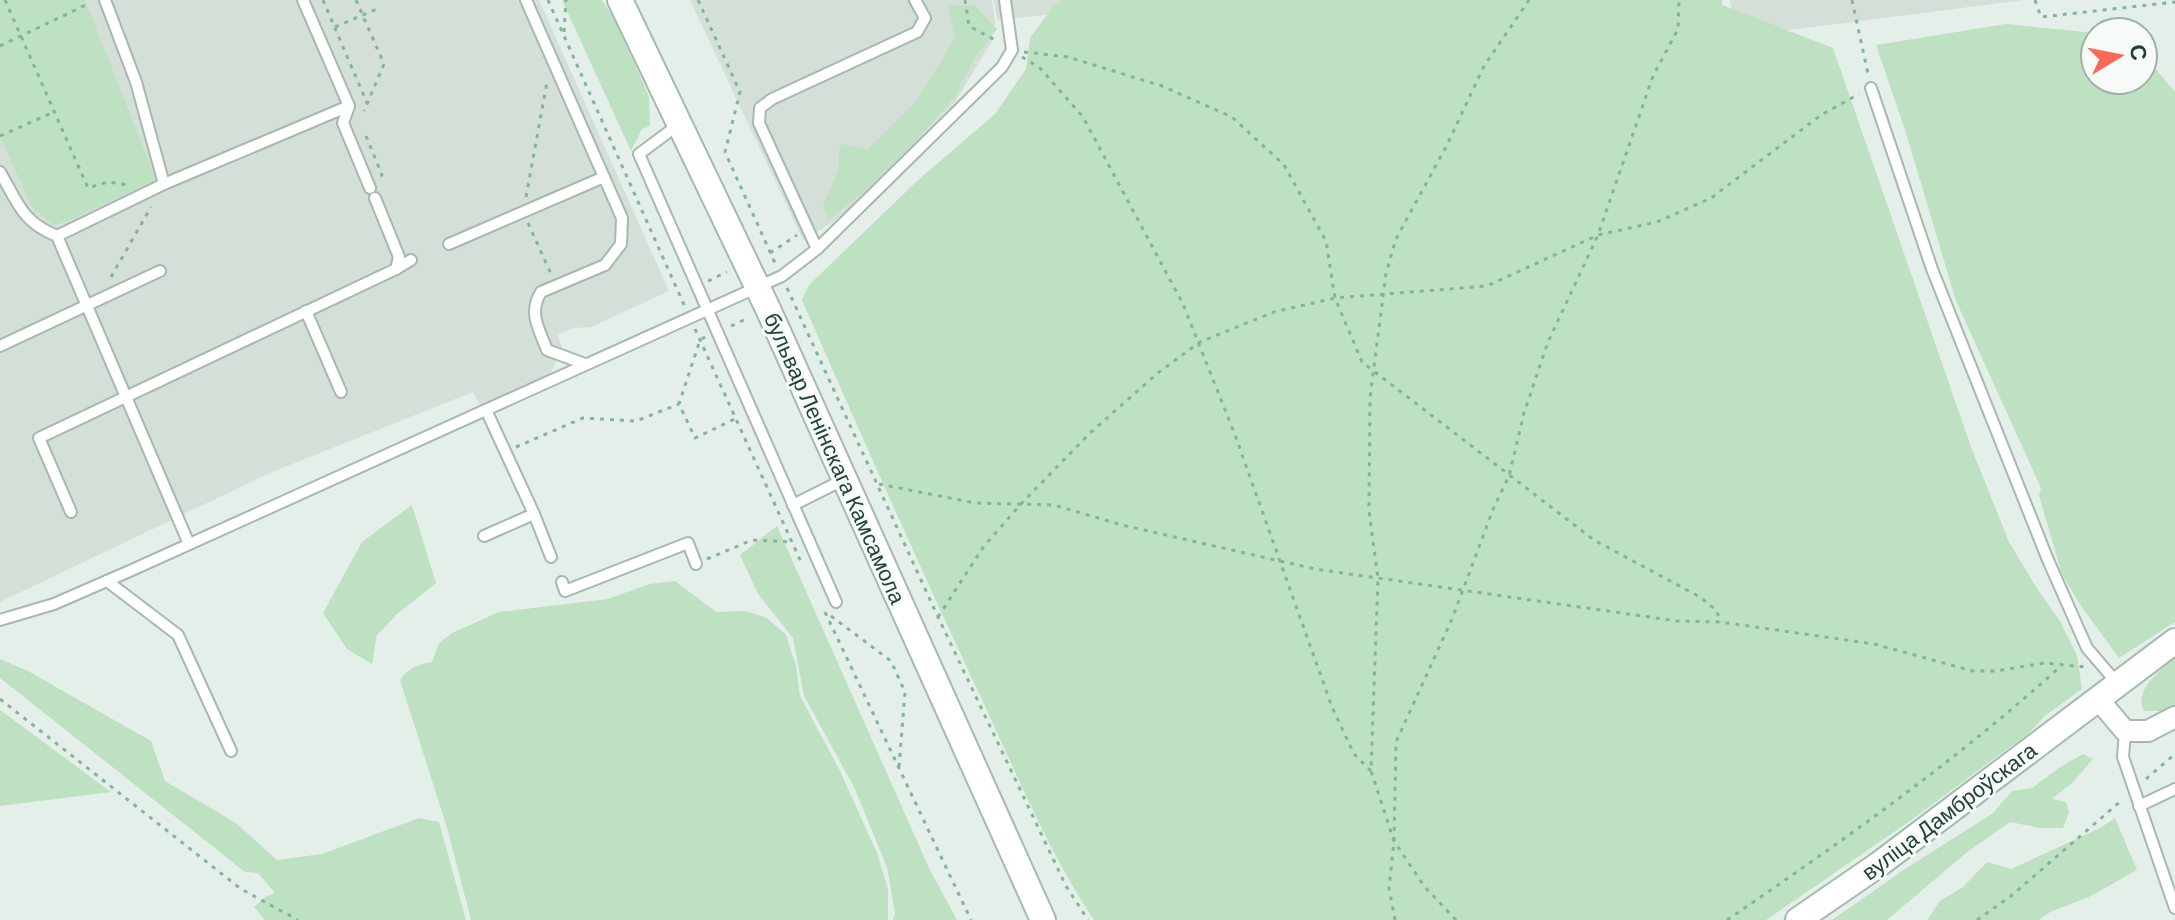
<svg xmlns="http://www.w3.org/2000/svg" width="2175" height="920" viewBox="0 0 2175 920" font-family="Barlow,sans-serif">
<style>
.built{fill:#d3dfd7}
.green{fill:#bde1c1}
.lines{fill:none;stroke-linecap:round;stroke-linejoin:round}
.service-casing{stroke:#a7b8af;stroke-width:14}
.minor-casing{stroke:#a7b8af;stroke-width:24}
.tertiary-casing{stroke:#a7b8af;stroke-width:28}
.secondary-casing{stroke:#a2bbaf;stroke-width:28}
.path{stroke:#84b49d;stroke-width:3;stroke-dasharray:4 6;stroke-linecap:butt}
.service{stroke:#fff;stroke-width:10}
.minor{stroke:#fff;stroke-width:20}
.tertiary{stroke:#fff;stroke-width:24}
.secondary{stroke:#fff;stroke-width:24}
.labels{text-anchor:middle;stroke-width:6;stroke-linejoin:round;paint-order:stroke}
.street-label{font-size:22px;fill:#224235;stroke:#f6fbf7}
</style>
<rect width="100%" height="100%" fill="#e5efe9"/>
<g class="built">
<polygon points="0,0 539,0 669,291 591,327 574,328 558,335 562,348 550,375 481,406 473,392 272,472 0,602"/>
<polygon points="690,0 992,0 995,22 992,41 955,102 862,198 833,222 803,240"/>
<polygon points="994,0 1114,0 1065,13 997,20"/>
<polygon points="1730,0 2024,0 1736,37"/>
</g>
<g class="green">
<polygon points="0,0 85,0 156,180 68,221 53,225 32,207 0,136"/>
<polygon points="562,0 602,0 615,21 649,96 650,126 642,129 631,151"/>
<path d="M1063 0H1722V5L1833 48 1971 447 2009 542 2038 590 2060 621 2077 656 2082 689 2045 716 2030 732 1910 821 1766 920H1094C1049 853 1018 777 984 704 921 570 861 435 802 300L809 285 916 182 995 114 1026 69 1030 38 1052 8Z"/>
<polygon points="948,5 974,5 997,29 977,54 953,99 910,147 860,195 829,219 823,207 838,171 840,144 868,149 918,99 955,38"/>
<polygon points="2006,24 2095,33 2095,80 2143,80 2143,54 2175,92 2175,622 2119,658 2079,603 2062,574 2039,496 2041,488 1956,301 1906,133 1876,45"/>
<polygon points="412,505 436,583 397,614 377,635 372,664 347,649 323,613 362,542"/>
<polygon points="777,526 929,868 957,920 893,920 895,914 887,867 854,787 804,696 793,638 758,594 740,555"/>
<path d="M675 581 716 612 746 611 767 618 786 635 796 666 800 696 840 771 877 853 888 889V920H471L448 831 400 680C407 668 420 664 432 662L439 643 452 633 499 612 608 599 649 584Z"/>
<path d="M2175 658V706L2164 711H2144C2133 691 2160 670 2175 658Z"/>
<polygon points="0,659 28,671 151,741 165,781 236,823 277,860 322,854 419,818 439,822 466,920 265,920 254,907 265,897 275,893 258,873 245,872 0,678"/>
<polygon points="0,710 111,792 0,806"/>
<polygon points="2083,754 2093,759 2073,782 2052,799 2066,802 2069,813 2063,828 2040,828 2010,822 1966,853 1887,920 1832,920 1908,867 1992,814 2012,791 2032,788 2060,767"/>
<polygon points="2115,818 2137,870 2089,897 2050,912 2039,920 1927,920 1940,901 1963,887 1987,862 2011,869 2100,828"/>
</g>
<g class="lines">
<defs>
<g id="service">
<polyline points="105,0 136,82 164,184"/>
<polyline points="303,0 349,106 343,123 370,188"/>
<path d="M526 0 622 218 621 244 605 265 541 292C528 313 539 329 547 350L585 364"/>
<polyline points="1871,88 1932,269 2048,560 2087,648 2117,683"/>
<polyline points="678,125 639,154 836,602"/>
<path d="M0 172C18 203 22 222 57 236L189 544"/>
<polyline points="57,236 164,184 349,106"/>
<polyline points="449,244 604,177"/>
<polyline points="817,249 759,123 760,108 772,99 917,32 925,18 915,0"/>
<polyline points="396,269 411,260"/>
<polyline points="306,311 341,392"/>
<polyline points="0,346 160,271"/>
<polyline points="793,505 845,479"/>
<polyline points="71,512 39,438 396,269 399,257 375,198"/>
<polyline points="534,514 551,557"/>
<polyline points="484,536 534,514 487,412"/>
<polyline points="107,581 178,635 231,751"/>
<polyline points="562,582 565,591 688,543 696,564"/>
<polyline points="0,620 54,604 132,570 782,276 817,249 1002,67 1012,50 1005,0"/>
<polyline points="2125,731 2123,757 2175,908"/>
<polyline points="2139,806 2175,789"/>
</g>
<polyline id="minor" points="2098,699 2125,731 2148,731 2175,717"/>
<polyline id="tertiary" points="620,0 768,309 1043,920"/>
<polyline id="secondary" points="1798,920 1878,865 2175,641"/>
</defs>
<use href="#service" class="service-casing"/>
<use href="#minor" class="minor-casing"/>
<use href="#tertiary" class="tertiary-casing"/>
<use href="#secondary" class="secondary-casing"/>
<g class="path">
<polyline points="5,0 88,188 108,182 129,185"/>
<polyline points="323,0 367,103"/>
<polyline points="356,0 384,64 364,111"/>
<polyline points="548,0 685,307"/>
<polyline points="698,0 740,92 725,152 775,263"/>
<polyline points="965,0 969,26 995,40"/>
<polyline points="1852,0 1868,74"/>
<polyline points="2035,0 2041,17 2175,2"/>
<polyline points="335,27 379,8"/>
<polyline points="564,32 566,0"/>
<polyline points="0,46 90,3"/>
<polyline points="1024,52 1068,57 1162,86 1232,117 1284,165 1326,241 1335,298 1362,362 1594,540 1700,597 1716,610 1721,622"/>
<polyline points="1022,57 1040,68 1083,117 1183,304 1235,435 1332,707 1354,754 1371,771"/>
<polyline points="0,136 54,112"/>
<polyline points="366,136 382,175 380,176"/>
<polyline points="526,197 547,82"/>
<polyline points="528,223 551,274"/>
<polyline points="770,253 797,235"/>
<polyline points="111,277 151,207"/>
<polyline points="708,281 727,272"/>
<polyline points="787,288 938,617 1066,886 1088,920"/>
<polyline points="731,326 748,318"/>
<polyline points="695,329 801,562"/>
<polyline points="705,337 700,340 679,404 695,438 735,419"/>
<polyline points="516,447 583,418 636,421 679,404"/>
<polyline points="879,484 975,503 1054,505 1122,525 1315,569 1677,621 1721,622 1874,644 1973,671 1996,671 2044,663 2085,667"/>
<polyline points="707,559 752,540 791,542"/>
<polyline points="825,612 971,920"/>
<polyline points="831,616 891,661 905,692 899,767"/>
<polyline points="938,617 984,546 1020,505 1090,433 1159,372 1200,342 1274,312 1335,298 1487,286 1598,235 1657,222 1711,198 1821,115 1859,94"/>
<polyline points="0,699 241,889 298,920"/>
<polyline points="2146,779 2175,754"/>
<polyline points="1395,920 1389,888 1394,841 1396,742 1452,619 1494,507 1509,476 1524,413 1548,342 1598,235 1653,76 1678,29 1679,0"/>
<polyline points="1456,920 1424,886 1394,841 1371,771 1378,578 1369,511 1370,398 1386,273 1396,239 1447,145 1484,66 1529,0"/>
<path d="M1727 920C1843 841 1957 760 2061 666"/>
<polyline points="1977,920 2011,896 2122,800"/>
</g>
<use href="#service" class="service"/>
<use href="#minor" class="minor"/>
<use href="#tertiary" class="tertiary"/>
<use href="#secondary" class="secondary"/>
</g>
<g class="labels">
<g class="street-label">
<text transform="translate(835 458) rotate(66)" y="8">бульвар Ленінскага Камсамола</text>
<text transform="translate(1949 811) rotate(-37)" y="8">вуліца Дамброўскага</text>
</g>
</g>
<g transform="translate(2119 56) rotate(80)"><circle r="38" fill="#f6fbf7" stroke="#a1b1a9" stroke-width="2"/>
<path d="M0-6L14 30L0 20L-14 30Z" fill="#f96859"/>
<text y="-12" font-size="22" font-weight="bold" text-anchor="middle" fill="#224235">С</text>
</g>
</svg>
